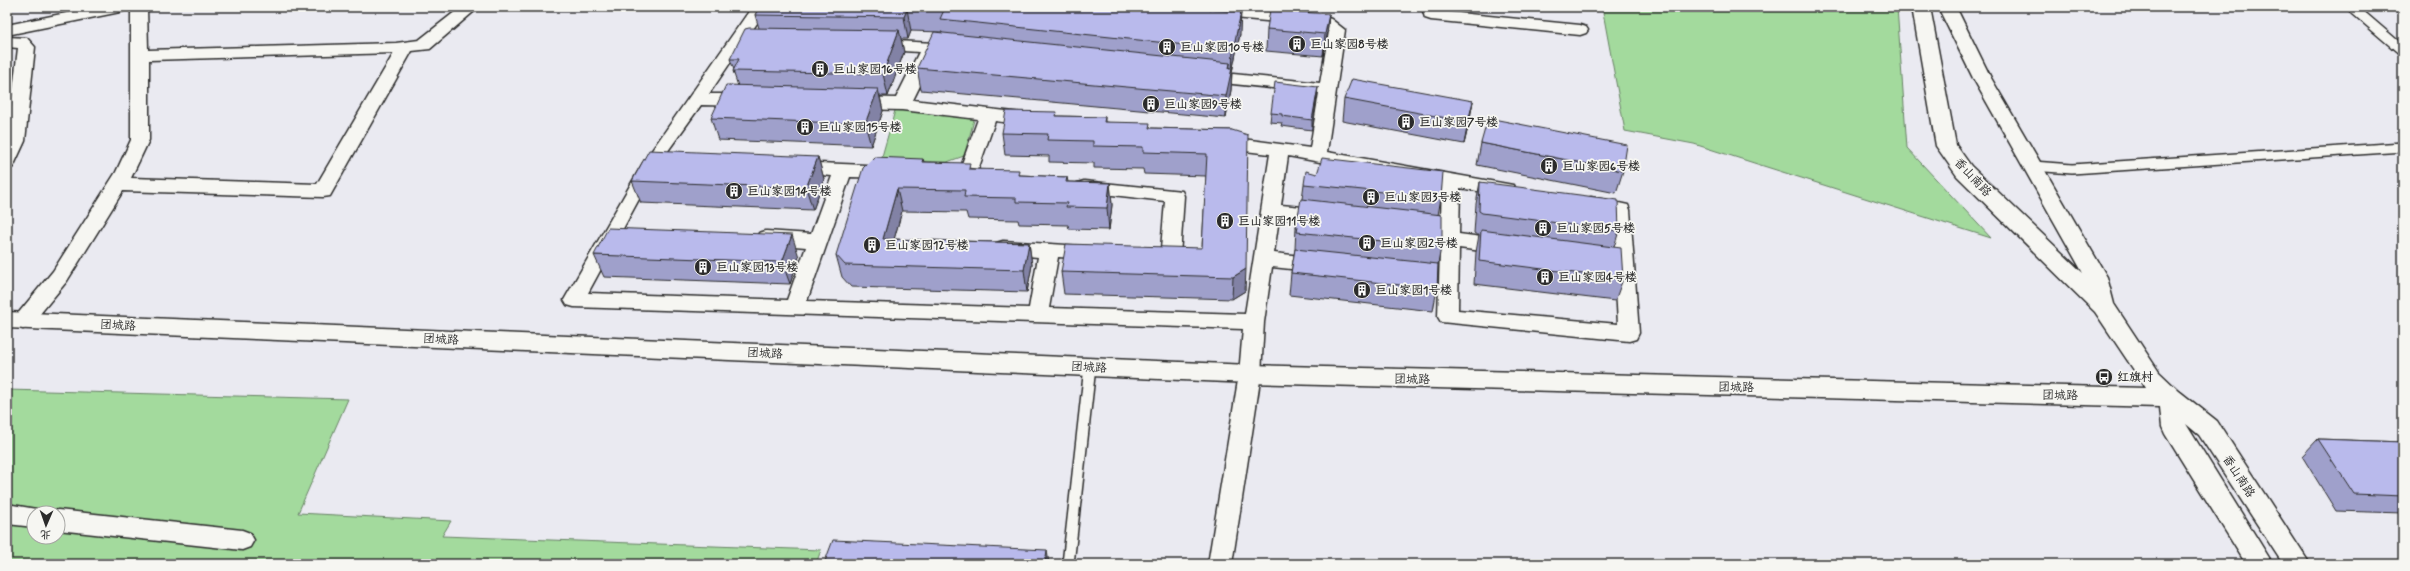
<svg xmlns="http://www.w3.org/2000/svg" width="2410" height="571" viewBox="0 0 2410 571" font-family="Mynerve,'LXGW WenKai TC',sans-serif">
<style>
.green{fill:#a3da9d;stroke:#678264;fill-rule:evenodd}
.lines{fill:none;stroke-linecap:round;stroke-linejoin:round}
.lane-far1-casing{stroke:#2b2b2b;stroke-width:12}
.lane-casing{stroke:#2b2b2b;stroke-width:14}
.street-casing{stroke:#2b2b2b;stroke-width:3}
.secondary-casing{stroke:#2b2b2b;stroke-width:3}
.lane-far1{stroke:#f6f6f2;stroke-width:9}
.lane{stroke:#f6f6f2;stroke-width:11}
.street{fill:#f6f6f2;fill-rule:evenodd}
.secondary{fill:#f6f6f2;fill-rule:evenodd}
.wall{fill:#9fa0cb;stroke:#2b2b2b}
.shaded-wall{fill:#8282a5;stroke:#2b2b2b}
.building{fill:#b9baec;stroke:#2b2b2b}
.labels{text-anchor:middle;stroke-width:3.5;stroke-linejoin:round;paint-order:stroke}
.poi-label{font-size:12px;font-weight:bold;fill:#2b2b2b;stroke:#f6f6f2;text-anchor:start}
.street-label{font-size:12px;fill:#2b2b2b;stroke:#f6f6f2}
</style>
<rect width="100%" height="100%" fill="#eaeaf1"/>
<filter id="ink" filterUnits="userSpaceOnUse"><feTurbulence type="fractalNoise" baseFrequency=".025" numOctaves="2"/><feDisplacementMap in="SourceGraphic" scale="8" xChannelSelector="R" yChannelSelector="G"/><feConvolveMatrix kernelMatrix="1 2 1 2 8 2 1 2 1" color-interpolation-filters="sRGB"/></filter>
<g filter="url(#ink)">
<g class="green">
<polygon points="1602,7 1897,7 1907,148 1991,238 1694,144 1625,131"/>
<polygon points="896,107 976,113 964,156 947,162 881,160"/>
<path d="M7 390 348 399 298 513 451 521 442 536 821 550 816 564H7ZM34 513H58V537H34Z"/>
</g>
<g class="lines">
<defs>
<g id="lane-far1">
<polyline points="2354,9 2403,51"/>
<polyline points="2033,166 2072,169 2403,147"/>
</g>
<polyline id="lane" points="1068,564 1090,367"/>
<g id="street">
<polygon points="96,7 128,7 126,10 120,12 7,35 7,25"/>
<path d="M131 7H147L148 50 396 43 419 40 461 7H479L430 49 412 51 330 196 323 197 123 191 67 281 30 326 23 329 16 326 13 321 16 316 53 271 116 172 131 140ZM394 53 317 184 131 178 149 140V60Z"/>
<polygon points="752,7 768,7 709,94 747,94 753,96 756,100 753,104 747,106 701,105 657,166 588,293 787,300 806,247 759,243 756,238 759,233 766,231 811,234 832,176 788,172 785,168 788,164 794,162 890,166 897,168 899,172 897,176 890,178 850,177 807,301 1029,308 1038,257 996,253 993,248 996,243 1003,241 1098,247 1101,252 1098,257 1091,259 1058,257 1049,308 1245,314 1270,154 1220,148 1214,146 1211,142 1214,138 1220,136 1310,148 1319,93 1204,81 1198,80 1195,76 1198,72 1204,71 1320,83 1329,32 1321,26 1170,12 1164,10 1162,7 1220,7 1325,17 1331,19 1345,30 1327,152 1513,185 1515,190 1513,195 1506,196 1460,188 1459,234 1504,240 1511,242 1514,247 1511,252 1504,254 1459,248 1458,310 1618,324 1612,215 1584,209 1582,204 1584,199 1591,197 1628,205 1630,210 1639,333 1636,339 1629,341 1441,322 1438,317 1442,185 1288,156 1281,205 1324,209 1331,211 1334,216 1331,221 1324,223 1279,218 1274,253 1319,258 1326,260 1329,265 1326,270 1319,272 1272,267 1264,322 1261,374 1232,564 1208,564 1239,374 1243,329 574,307 567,305 564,300 643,163"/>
<polygon points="1422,7 1438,7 1439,11 1580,25 1586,27 1588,30 1586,33 1580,35 1431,20 1425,18"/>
<polygon points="7,37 27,38 35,47 25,141 13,167 7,169 7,141 18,48 7,47"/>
<polygon points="876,40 954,44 960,45 962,49 960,53 936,53 913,100 1032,114 1038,116 1041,120 1038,124 1032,126 995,121 978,170 991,173 993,177 991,181 984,183 960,179 958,175 978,119 902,110 855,109 849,107 846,103 849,99 855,97 896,98 919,52 870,49 868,45 870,41"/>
<path d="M1084 181 1182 191 1184 196 1180 256 1177 261C1166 264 1155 263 1144 260L1141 255 1144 250 1161 249 1165 201 1077 191 1075 187 1077 183Z"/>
<polygon points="7,504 42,510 44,513 34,513 34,527 7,524"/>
<polygon points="58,510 242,530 250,533 254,540 250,547 242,550 58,530 58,513 50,513"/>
</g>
<polygon id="secondary" points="1912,7 1930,7 1956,145 1971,166 2083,273 1973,78 1938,7 1956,7 1991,78 2107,277 2114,304 2159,372 2179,391 2217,421 2310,564 2283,564 2199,435 2186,424 2273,564 2246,564 2165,434 2162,427 2160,407 1250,383 7,328 7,312 1250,365 2146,388 2095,312 1957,176 1936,146"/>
</defs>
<use href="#lane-far1" class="lane-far1-casing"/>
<use href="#lane" class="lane-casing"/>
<use href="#street" class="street-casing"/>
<use href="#secondary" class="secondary-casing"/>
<use href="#lane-far1" class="lane-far1"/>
<use href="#lane" class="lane"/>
<use href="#street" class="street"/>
<use href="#secondary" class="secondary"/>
</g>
<g class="wall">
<polygon points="759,7 1181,7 1240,34 1232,72 1231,90 1226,118 921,90 917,68 942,33 942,32 911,31 908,39 901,39 904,52 888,96 880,96 883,111 871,146 718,140 711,118 738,86 733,71 734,70 730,59 759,28 755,15"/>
<polygon points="1329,14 1327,36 1323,56 1266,51 1267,29"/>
<polygon points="1317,97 1312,130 1281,126 1282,123 1270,122 1271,113"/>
<polygon points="1344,99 1473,101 1469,123 1464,144 1342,121"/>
<polygon points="1057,116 1105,117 1105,122 1150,128 1232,130 1245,291 1232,299 1064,294 1061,272 1202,248 1206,176 1144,174 1143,169 1094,168 1094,163 1049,162 1049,156 1005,155 1002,133"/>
<polygon points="1481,143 1623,171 1616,193 1477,165"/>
<polygon points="818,157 824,179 813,210 641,203 632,181"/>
<polygon points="923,159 924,162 1020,175 1067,177 1068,182 1110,183 1112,205 1109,230 1069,229 1068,225 1019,224 1018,220 968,219 966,212 902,211 894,239 1029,243 1032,265 1027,292 851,287 842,277 836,255"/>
<polygon points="1317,174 1441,198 1438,215 1442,242 1438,264 1437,289 1433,311 1289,295 1291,273 1295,249 1296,227 1302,199 1304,184"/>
<polygon points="1480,182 1619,231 1614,247 1623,279 1615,301 1474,284 1476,252 1479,235 1477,235 1474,233 1476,204"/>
<polygon points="594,255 799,257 790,284 604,277"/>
<polygon points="2318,439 2403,442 2403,513 2336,511 2302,456"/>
</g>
<g class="shaded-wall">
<polygon points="907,9 911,31 908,39 904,17"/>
<polygon points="1241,12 1240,34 1232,72 1233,50"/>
<polygon points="1329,14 1327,36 1323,56 1325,34"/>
<polygon points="899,30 904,52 888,96 883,74"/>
<polygon points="1230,63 1229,80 1232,68 1231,90 1226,118 1226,96 1229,68"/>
<polygon points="1318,87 1317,97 1312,130 1312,120"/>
<polygon points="878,89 883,111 871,146 865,124"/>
<polygon points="1473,101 1469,123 1464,144 1468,122"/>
<polygon points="818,157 824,179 813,210 806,188"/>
<polygon points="1110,183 1112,205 1109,230 1107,208"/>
<polygon points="897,189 902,211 888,261 883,239"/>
<polygon points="792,235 799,257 790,284 782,262"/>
<polygon points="1029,243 1032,265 1027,292 1024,270"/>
<polygon points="1246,269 1245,291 1232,299 1233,277"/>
<polygon points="1047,550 1049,564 1045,564"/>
</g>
<g class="building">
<polygon points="759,7 1181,7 1241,12 1233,50 940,19 944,10 907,9 904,17 755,15"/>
<polygon points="1270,10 1329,14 1325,34 1267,29"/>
<polygon points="749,28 899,30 883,74 733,71 739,59 730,59 745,29"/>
<polygon points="934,32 1230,63 1229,68 1232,68 1226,96 917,68"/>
<polygon points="1352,79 1473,101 1468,122 1344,99"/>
<polygon points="1275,82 1318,87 1312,120 1282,116 1282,114 1271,113"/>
<polygon points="726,85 878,89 865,124 711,118"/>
<polygon points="1006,111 1057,112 1056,116 1105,117 1104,122 1150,123 1149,128 1232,130 1248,135 1246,269 1233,277 1061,272 1066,244 1202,248 1207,154 1143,152 1143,147 1093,146 1093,141 1047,140 1048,134 1002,133"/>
<polygon points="1488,118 1627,145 1623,171 1481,143"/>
<polygon points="649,150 818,157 806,188 632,181"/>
<polygon points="874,157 923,159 922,162 970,163 969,169 1019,170 1018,175 1067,177 1066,182 1110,183 1107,208 1066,207 1067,203 1016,202 1016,198 964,197 965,190 897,189 883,239 1029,243 1024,270 845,265 836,255 863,168"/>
<polygon points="1322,158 1443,172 1441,198 1304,184 1306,171 1317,174"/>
<polygon points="1480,182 1618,200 1619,231 1482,213 1479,211"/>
<polygon points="1301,199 1442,215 1442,242 1440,242 1439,247 1297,232 1298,227 1296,227"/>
<polygon points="608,228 792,235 782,262 594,255"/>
<polygon points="1481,230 1621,248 1623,279 1479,261"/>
<polygon points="1295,249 1438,264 1437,289 1291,273"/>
<polygon points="2318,439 2403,442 2403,496 2354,494"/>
<polygon points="833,540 1047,550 1045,564 824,564"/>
</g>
</g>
<defs>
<symbol id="building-disc" viewBox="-11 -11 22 22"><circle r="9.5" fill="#2b2b2b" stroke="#f6f6f2"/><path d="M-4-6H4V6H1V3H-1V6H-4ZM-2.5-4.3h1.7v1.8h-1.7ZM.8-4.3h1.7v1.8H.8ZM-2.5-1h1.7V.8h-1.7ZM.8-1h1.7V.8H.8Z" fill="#fff"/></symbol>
<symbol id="bus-disc" viewBox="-11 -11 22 22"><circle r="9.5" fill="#2b2b2b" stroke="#f6f6f2"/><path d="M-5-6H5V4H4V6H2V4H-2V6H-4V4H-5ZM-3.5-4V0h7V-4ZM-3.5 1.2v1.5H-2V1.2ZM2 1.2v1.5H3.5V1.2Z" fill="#fff"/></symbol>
</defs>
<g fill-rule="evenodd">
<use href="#building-disc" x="1287" y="34" width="20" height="20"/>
<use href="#building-disc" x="1157" y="37" width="20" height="20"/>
<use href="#building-disc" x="810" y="59" width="20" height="20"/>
<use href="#building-disc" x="1141" y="94" width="20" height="20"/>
<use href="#building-disc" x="1396" y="112" width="20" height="20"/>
<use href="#building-disc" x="795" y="117" width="20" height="20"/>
<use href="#building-disc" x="1539" y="156" width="20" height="20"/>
<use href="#building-disc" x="724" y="181" width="20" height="20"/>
<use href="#building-disc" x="1361" y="187" width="20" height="20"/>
<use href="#building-disc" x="1215" y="211" width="20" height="20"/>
<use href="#building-disc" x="1533" y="218" width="20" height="20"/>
<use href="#building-disc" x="1357" y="233" width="20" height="20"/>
<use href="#building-disc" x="862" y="235" width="20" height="20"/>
<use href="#building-disc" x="693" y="257" width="20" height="20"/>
<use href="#building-disc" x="1535" y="267" width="20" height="20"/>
<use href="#building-disc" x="1352" y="280" width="20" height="20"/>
<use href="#bus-disc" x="2094" y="367" width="20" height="20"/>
</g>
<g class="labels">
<g class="poi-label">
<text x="1310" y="48">巨山家园8号楼</text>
<text x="1180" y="51">巨山家园10号楼</text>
<text x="833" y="73">巨山家园16号楼</text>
<text x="1164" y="108">巨山家园9号楼</text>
<text x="1419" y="126">巨山家园7号楼</text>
<text x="818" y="131">巨山家园15号楼</text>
<text x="1562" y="170">巨山家园6号楼</text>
<text x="747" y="195">巨山家园14号楼</text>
<text x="1384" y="201">巨山家园3号楼</text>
<text x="1238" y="225">巨山家园11号楼</text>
<text x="1556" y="232">巨山家园5号楼</text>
<text x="1380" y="247">巨山家园2号楼</text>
<text x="885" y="249">巨山家园12号楼</text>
<text x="716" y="271">巨山家园13号楼</text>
<text x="1558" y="281">巨山家园4号楼</text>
<text x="1375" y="294">巨山家园1号楼</text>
<text x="2117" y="381">红旗村</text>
</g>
<g class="street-label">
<text transform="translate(1973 177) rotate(47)" y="4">香山南路</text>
<text transform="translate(118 325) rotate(3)" y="4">团城路</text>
<text transform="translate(441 339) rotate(3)" y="4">团城路</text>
<text transform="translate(765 353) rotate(3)" y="4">团城路</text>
<text transform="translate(1089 367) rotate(3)" y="4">团城路</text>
<text transform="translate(1412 379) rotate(1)" y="4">团城路</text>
<text transform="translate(1736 387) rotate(1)" y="4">团城路</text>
<text transform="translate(2060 395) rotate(1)" y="4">团城路</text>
<text transform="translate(2239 476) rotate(57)" y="4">香山南路</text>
</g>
</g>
<rect width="2410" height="571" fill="none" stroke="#f6f6f2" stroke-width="24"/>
<rect x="12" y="12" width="2386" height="547" fill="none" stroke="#2b2b2b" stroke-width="1.5" filter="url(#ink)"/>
<g transform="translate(46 525) rotate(182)"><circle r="19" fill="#f6f6f2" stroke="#a5a5a2"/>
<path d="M0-3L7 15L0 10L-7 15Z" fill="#2b2b2b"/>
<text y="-6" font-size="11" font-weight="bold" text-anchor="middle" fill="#2b2b2b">北</text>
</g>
</svg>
